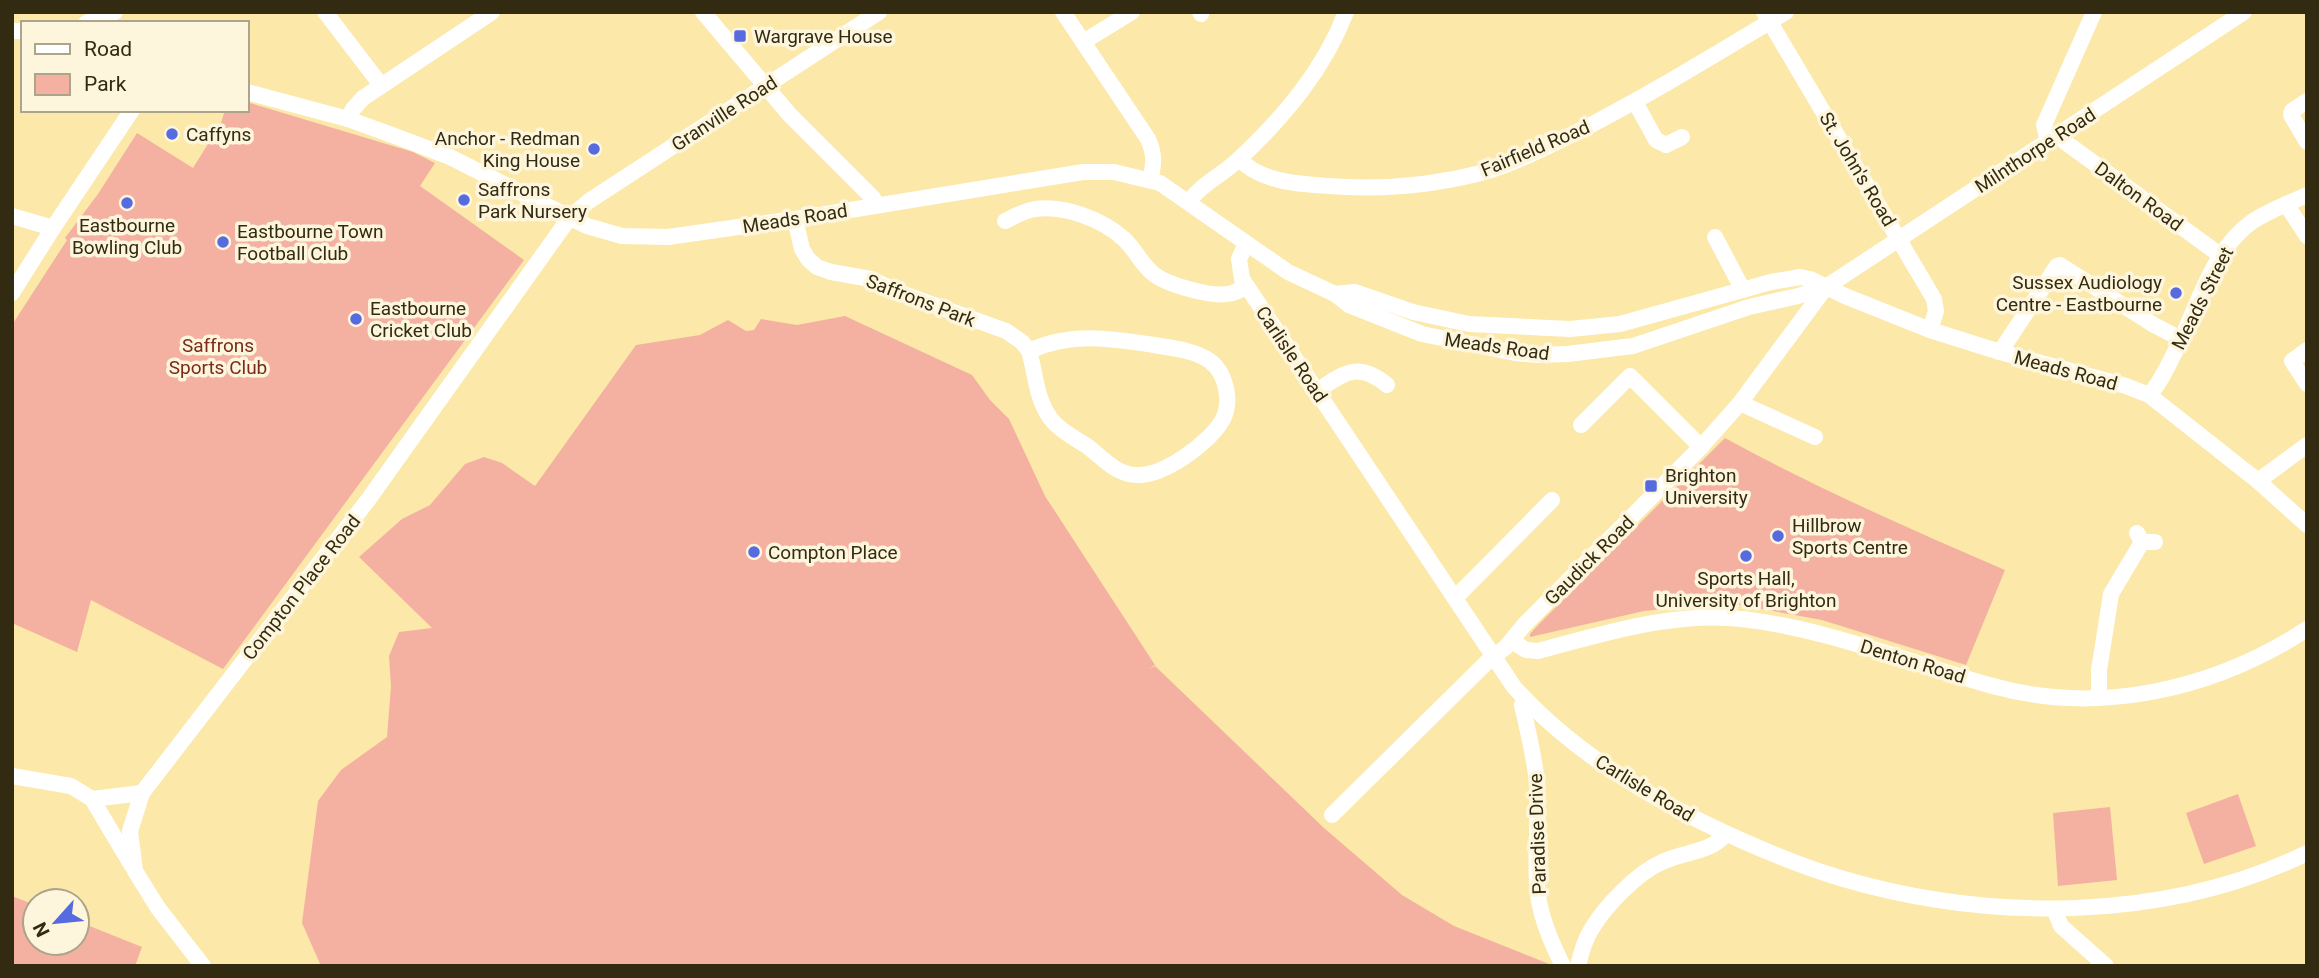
<svg xmlns="http://www.w3.org/2000/svg" width="2319" height="978" viewBox="0 0 2319 978" font-family="Roboto,sans-serif">
<style>
.green{fill:#f4b0a1}
.lines{fill:none;stroke-linecap:round;stroke-linejoin:round}
.minor{stroke:#fff;stroke-width:16}
.poi-dot{fill:#576be1;stroke:#fdf6dd;stroke-width:2.5}
.labels{text-anchor:middle;stroke-width:7;stroke-linejoin:round;paint-order:stroke}
.poi-label{font-size:19px;fill:#332b11;stroke:#fdf6dd;text-anchor:start}
.street-label{font-size:19px;fill:#332b11;stroke:#fdf6dd}
.park-label{font-size:19px;fill:#7b2a1b;stroke:#fdf6dd}
</style>
<rect width="100%" height="100%" fill="#fce8a8"/>
<g class="green">
<polygon points="250,103 413,152 435,163 420,186 524,260 223,669 91,600 77,652 12,623 12,325 67,240 65,238 98,194 137,133 193,168 221,123 225,110 247,110 247,105"/>
<polygon points="845,316 972,375 990,400 1009,419 1045,496 1155,665 1148,669 1155,666 1324,828 1402,895 1454,926 1554,966 321,966 302,923 318,801 341,770 387,737 391,686 389,656 399,632 432,628 359,557 402,519 430,505 465,464 484,457 502,463 535,486 636,345 700,335 728,320 746,331 754,330 761,319 797,325"/>
<path d="M1725 438C1816 488 1910 529 2005 570L1966 665 1822 620 1740 605 1692 606 1644 611 1530 637V634L1539 624Z"/>
<polygon points="2238,794 2256,846 2204,864 2186,813"/>
<polygon points="2110,807 2117,880 2058,886 2053,813"/>
<polygon points="12,896 35,905 35,943 77,943 77,921 142,947 135,966 12,966"/>
</g>
<g class="lines">
<g class="minor">
<polyline points="325,12 381,85"/>
<polyline points="703,12 789,114 873,198 876,205"/>
<path d="M1063 12 1148 139C1155 154 1154 165 1150 180"/>
<polyline points="1200,12 1201,14"/>
<polyline points="1764,12 1934,299 1936,311 1930,330"/>
<polyline points="86,23 115,12"/>
<polyline points="12,31 23,31"/>
<polyline points="1083,42 1132,12"/>
<polyline points="247,92 348,119 403,139 450,157 587,226 622,236 668,237 795,219 1083,172 1114,172 1160,183 1288,272 1335,294 1349,305 1422,334 1515,353 1537,355 1567,354 1633,346 1749,307 1798,296 1826,287 2244,12"/>
<polyline points="2307,101 2292,111 2291,115 2307,142"/>
<polyline points="1635,102 1656,140 1666,145 1682,137"/>
<polyline points="348,119 353,109 363,98 492,12"/>
<polyline points="2061,134 2065,142 2220,255"/>
<polyline points="2048,142 2044,125 2094,12"/>
<path d="M1239 159C1261 182 1298 184 1328 186 1380 190 1430 186 1481 173 1516 163 1551 145 1583 129 1653 93 1719 52 1786 12"/>
<path d="M1189 202C1201 184 1222 175 1238 160 1283 118 1324 70 1346 12"/>
<polyline points="2286,204 2307,236"/>
<polyline points="12,216 53,228"/>
<path d="M795 219 802 249 808 259 817 267 831 272 871 279 898 292 1006 331 1022 342 1029 351C1070 332 1109 338 1154 345 1172 348 1194 350 1210 361 1226 373 1232 401 1223 419 1211 442 1163 477 1136 475 1115 474 1103 458 1087 446 1073 437 1055 428 1047 413 1036 395 1035 371 1029 351"/>
<path d="M1005 221C1015 216 1024 211 1035 209 1064 205 1102 219 1124 239 1136 250 1142 266 1155 275 1168 285 1212 297 1227 294 1234 294 1240 290 1246 286"/>
<polyline points="1715,237 1743,290"/>
<path d="M1246 244 1239 259 1242 279 1514 687C1564 743 1630 786 1698 820 1743 842 1791 863 1840 878 1989 922 2166 922 2307 853"/>
<polyline points="12,293 53,228 132,110"/>
<polyline points="1335,294 1355,292 1413,312 1469,324 1570,329 1620,324 1771,282 1800,277 1810,279 1845,296 1930,330 2000,352 2126,386 2149,395 2258,481 2307,525"/>
<polyline points="2307,350 2292,361 2307,384"/>
<polyline points="2000,352 2057,266 2060,265 2154,325 2181,339"/>
<path d="M1317 391C1344 373 1358 361 1387 385"/>
<path d="M2149 395C2162 381 2170 361 2179 344 2199 302 2213 249 2253 221 2270 210 2289 203 2307 195"/>
<polyline points="1740,403 1815,437"/>
<polyline points="1581,425 1630,376 1701,447"/>
<polyline points="2258,481 2307,445"/>
<polyline points="2137,533 2142,542 2155,542"/>
<polyline points="1455,598 1552,500"/>
<path d="M1512 641 1526 650 1538 651C1603 634 1674 611 1742 619 1829 629 1909 663 1993 686 2100 716 2215 689 2307 629"/>
<polyline points="2099,697 2099,670 2111,594 2142,542"/>
<path d="M1524 698 1522 705C1528 732 1535 758 1537 785 1539 818 1535 851 1537 883 1538 912 1550 940 1563 966"/>
<polyline points="12,776 71,786 92,799 132,866"/>
<polyline points="92,799 142,793"/>
<polyline points="1332,815 1488,661 1506,647 1524,625 1701,447 1740,403 1826,287"/>
<polyline points="2054,909 2061,926 2106,966"/>
<polyline points="203,966 158,908 135,871 130,831 142,793 368,500 570,217 589,201 879,12"/>
<path d="M1578 966C1581 953 1584 941 1591 930 1605 906 1637 873 1662 862 1684 851 1709 854 1726 834"/>
</g>
</g>
<g class="poi-dot">
<rect x="733" y="29" width="14" height="14" rx="3.5"/>
<circle cx="172" cy="134" r="7"/>
<circle cx="594" cy="149" r="7"/>
<circle cx="464" cy="200" r="7"/>
<circle cx="127" cy="203" r="7"/>
<circle cx="223" cy="242" r="7"/>
<circle cx="2176" cy="293" r="7"/>
<circle cx="356" cy="319" r="7"/>
<rect x="1644" y="479" width="14" height="14" rx="3.5"/>
<circle cx="1778" cy="536" r="7"/>
<circle cx="754" cy="552" r="7"/>
<circle cx="1746" cy="556" r="7"/>
</g>
<g class="labels">
<g class="poi-label">
<text x="754" y="43">Wargrave House</text>
<text x="186" y="141">Caffyns</text>
<text x="580" y="145" text-anchor="end">Anchor - Redman<tspan x="580" dy="22">King House</tspan></text>
<text x="478" y="196">Saffrons<tspan x="478" dy="22">Park Nursery</tspan></text>
<text x="127" y="232" text-anchor="middle">Eastbourne<tspan x="127" dy="22">Bowling Club</tspan></text>
<text x="237" y="238">Eastbourne Town<tspan x="237" dy="22">Football Club</tspan></text>
<text x="2162" y="289" text-anchor="end">Sussex Audiology<tspan x="2162" dy="22">Centre - Eastbourne</tspan></text>
<text x="370" y="315">Eastbourne<tspan x="370" dy="22">Cricket Club</tspan></text>
<text x="1665" y="482">Brighton<tspan x="1665" dy="22">University</tspan></text>
<text x="1792" y="532">Hillbrow<tspan x="1792" dy="22">Sports Centre</tspan></text>
<text x="768" y="559">Compton Place</text>
<text x="1746" y="585" text-anchor="middle">Sports Hall,<tspan x="1746" dy="22">University of Brighton</tspan></text>
</g>
<g class="street-label">
<text transform="translate(724 113) rotate(-33)" y="7">Granville Road</text>
<text transform="translate(1535 148) rotate(-23)" y="7">Fairfield Road</text>
<text transform="translate(2035 150) rotate(-33)" y="7">Milnthorpe Road</text>
<text transform="translate(1858 169) rotate(59)" y="7">St. John's Road</text>
<text transform="translate(2139 196) rotate(36)" y="7">Dalton Road</text>
<text transform="translate(795 218) rotate(-9)" y="7">Meads Road</text>
<text transform="translate(2202 298) rotate(-63)" y="7">Meads Street</text>
<text transform="translate(921 300) rotate(21)" y="7">Saffrons Park</text>
<text transform="translate(1497 346) rotate(8)" y="7">Meads Road</text>
<text transform="translate(1292 354) rotate(56)" y="7">Carlisle Road</text>
<text transform="translate(2066 370) rotate(15)" y="7">Meads Road</text>
<text transform="translate(1589 560) rotate(-45)" y="7">Gaudick Road</text>
<text transform="translate(301 587) rotate(-52)" y="7">Compton Place Road</text>
<text transform="translate(1913 661) rotate(17)" y="7">Denton Road</text>
<text transform="translate(1645 788) rotate(31)" y="7">Carlisle Road</text>
<text transform="translate(1537 834) rotate(-92)" y="7">Paradise Drive</text>
</g>
<g class="park-label">
<text x="218" y="352">Saffrons<tspan x="218" dy="22">Sports Club</tspan></text>
</g>
</g>
<rect width="2319" height="978" fill="none" stroke="#332b11" stroke-width="28"/>
<rect x="21" y="21" width="228" height="91" fill="#fdf6dd" stroke="#aca58b" stroke-width="2"/>
<rect x="35" y="44" width="35" height="10" fill="#ffffff" stroke="#aca58b" stroke-width="2"/>
<text x="84" y="56" font-size="21" fill="#332b11">Road</text>
<rect x="35" y="74" width="35" height="21" fill="#f4b0a1" stroke="#aca58b" stroke-width="2"/>
<text x="84" y="91" font-size="21" fill="#332b11">Park</text>
<g transform="translate(56 922) rotate(243)"><circle r="33" fill="#fdf6dd" stroke="#aca58b" stroke-width="2"/>
<path d="M0-5L12 26L0 18L-12 26Z" fill="#576be1"/>
<text y="-10" font-size="19" font-weight="bold" text-anchor="middle" fill="#332b11">N</text>
</g>
</svg>
